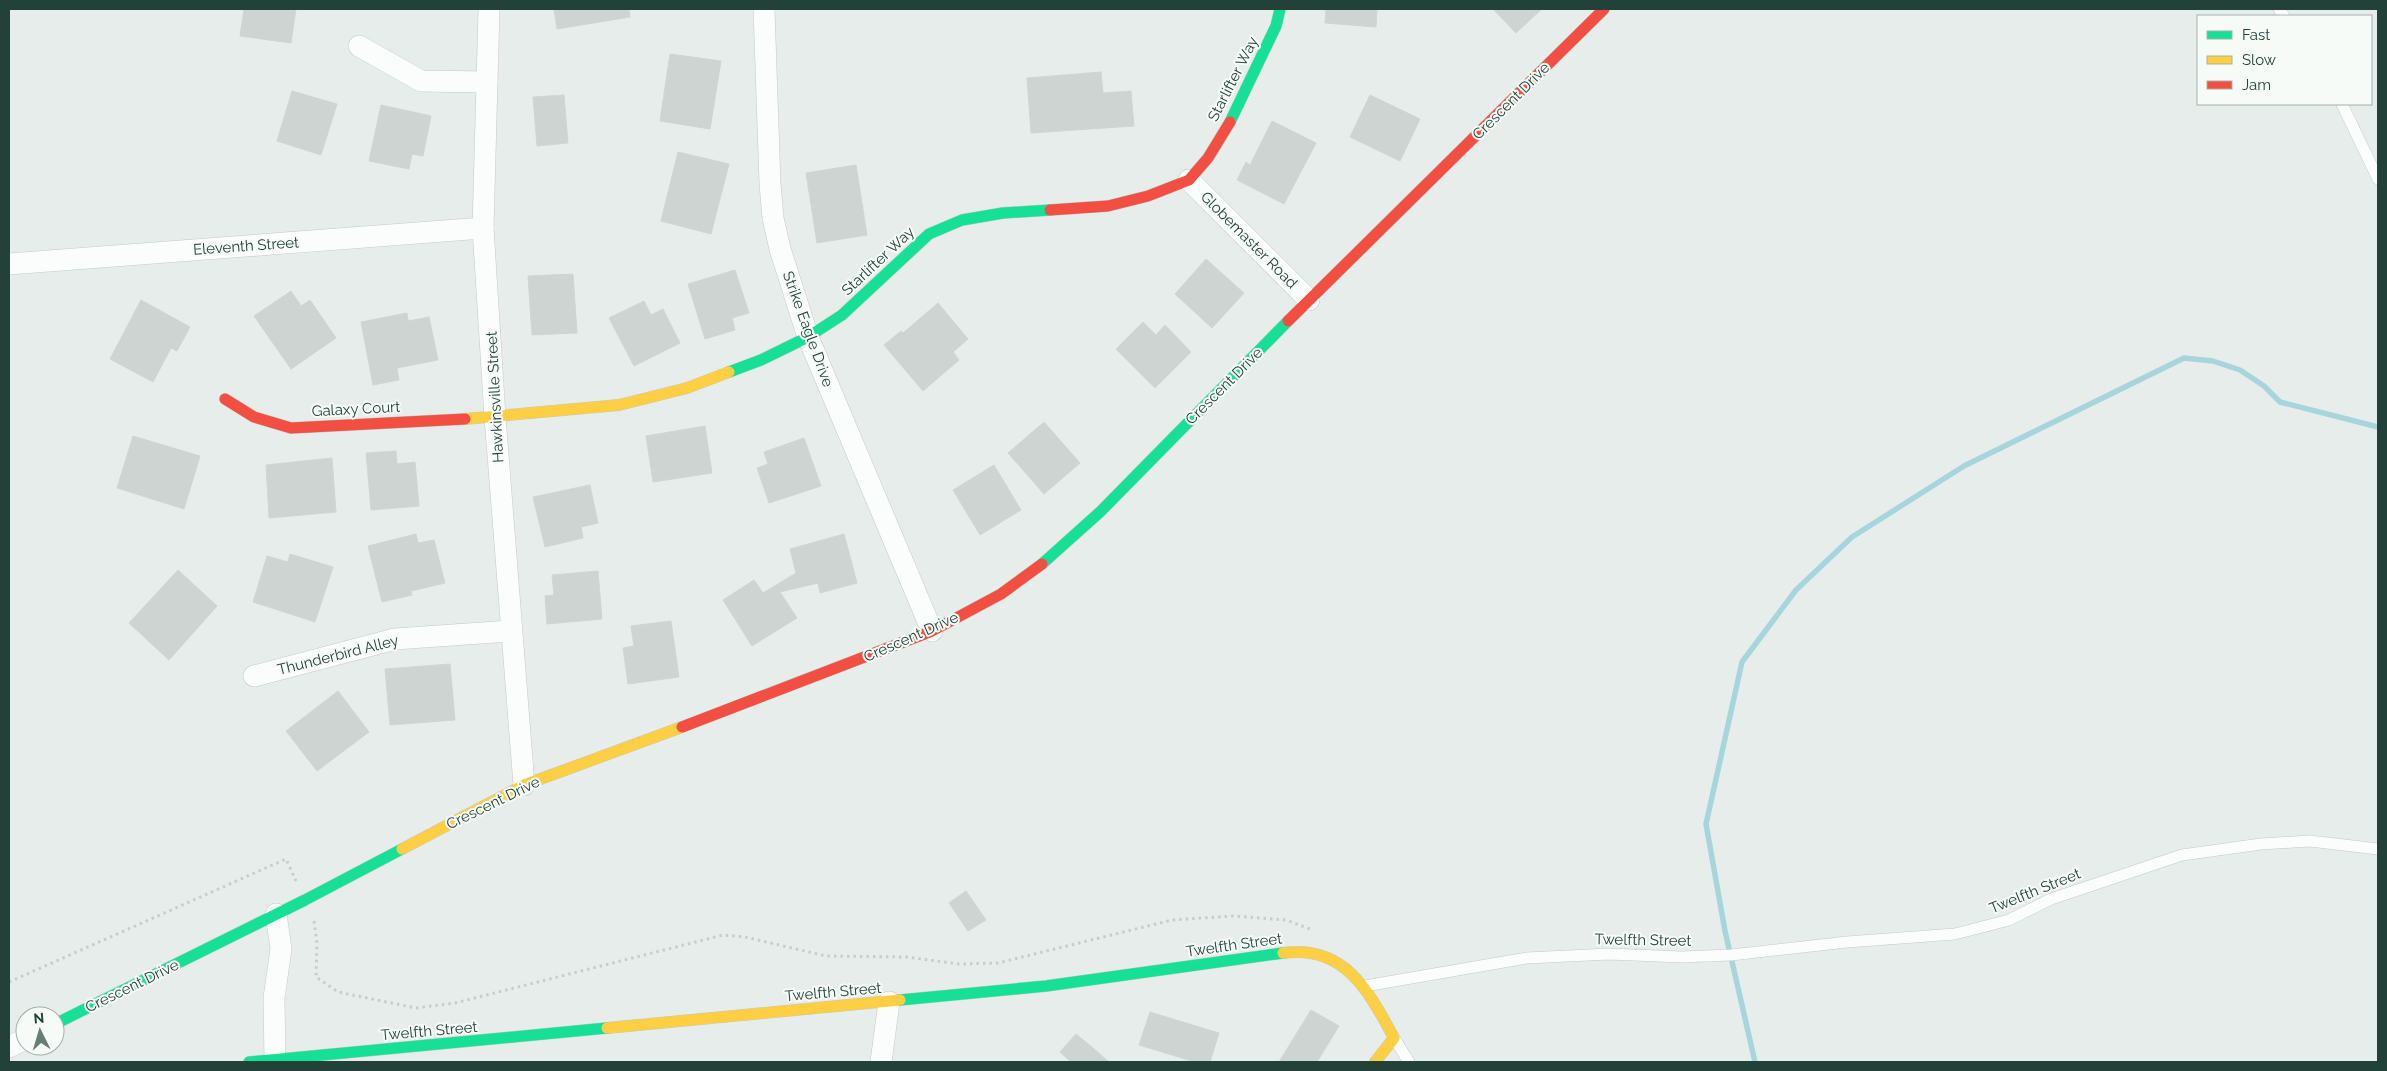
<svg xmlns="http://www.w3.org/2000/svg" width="2387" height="1071" viewBox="0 0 2387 1071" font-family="Raleway,sans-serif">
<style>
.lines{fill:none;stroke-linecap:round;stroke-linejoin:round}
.stream{stroke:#a6d6dc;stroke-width:5.5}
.building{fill:#ced4d1;stroke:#d0d6d3}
.lane-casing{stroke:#c4cac7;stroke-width:12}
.street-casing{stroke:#c4cac7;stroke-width:22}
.fast-casing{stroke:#c2cac7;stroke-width:12}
.slow-casing{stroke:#c2cac7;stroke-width:12}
.jam-casing{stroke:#c2cac7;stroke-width:12}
.path{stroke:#c6cecc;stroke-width:3;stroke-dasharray:2.5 4;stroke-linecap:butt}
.lane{stroke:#fbfcfc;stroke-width:11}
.street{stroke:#fbfcfc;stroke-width:21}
.fast{stroke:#16e098;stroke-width:11}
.slow{stroke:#ffcf43;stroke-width:11}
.jam{stroke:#f24e42;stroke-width:11}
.labels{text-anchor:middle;stroke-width:4;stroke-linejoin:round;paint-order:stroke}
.street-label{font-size:15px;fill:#224239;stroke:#f6fbf8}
</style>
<rect width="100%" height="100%" fill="#e7edea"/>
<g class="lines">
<polyline class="stream" points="1755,1062 1725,931 1706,824 1742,662 1796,590 1852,537 1964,466 2184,358 2213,361 2240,370 2264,386 2280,402 2378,427"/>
</g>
<g class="building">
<polygon points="244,9 296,9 291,43 240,36"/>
<polygon points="554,9 629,9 630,17 557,29"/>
<polygon points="1326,9 1377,9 1376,27 1325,23"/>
<polygon points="1493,9 1542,9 1516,33"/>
<polygon points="670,54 721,61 710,129 660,121"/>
<polygon points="1101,72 1103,93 1131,91 1134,126 1031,133 1027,78"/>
<polygon points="292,91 337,104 321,155 277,141"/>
<polygon points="564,95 568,143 537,146 533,97"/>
<polygon points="1370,95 1420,119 1400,161 1350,137"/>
<polygon points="381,105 431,116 423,156 412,154 409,169 369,161"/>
<polygon points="1272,121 1316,143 1284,204 1237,180 1246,162 1250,165"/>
<polygon points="678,152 729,164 711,234 661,221"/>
<polygon points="856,165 867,235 817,243 806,173"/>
<polygon points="1206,259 1244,293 1212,328 1175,294"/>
<polygon points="735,270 749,313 732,318 735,330 705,339 688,284"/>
<polygon points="573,274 577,333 532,335 528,276"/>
<polygon points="291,291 301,306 310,300 336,338 291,369 254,316"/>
<polygon points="141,300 190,327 177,351 171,348 153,382 110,359"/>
<polygon points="644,301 651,315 663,309 680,343 634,366 609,318"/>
<polygon points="938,303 968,339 953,352 959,360 923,391 884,345 901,331 903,333"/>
<polygon points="407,313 408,321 429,317 438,360 397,368 399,380 373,385 361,322"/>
<polygon points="1143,322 1156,335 1165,325 1191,352 1155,388 1116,349"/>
<polygon points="1044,422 1080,463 1044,494 1008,453"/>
<polygon points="705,426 712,473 653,482 646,436"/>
<polygon points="133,436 200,456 184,509 117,488"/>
<polygon points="804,438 821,486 769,503 757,468 768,464 764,452"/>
<polygon points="396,451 397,464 415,462 419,506 371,510 366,453"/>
<polygon points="332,458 336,512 269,518 266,465"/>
<polygon points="994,465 1021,510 980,535 953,490"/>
<polygon points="590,485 598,523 581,527 583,538 545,547 533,497"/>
<polygon points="416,534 418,543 434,540 445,583 411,591 412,595 382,602 368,546"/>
<polygon points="844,534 857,583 820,593 818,583 780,592 797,618 752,646 723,600 754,580 763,593 796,573 790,549"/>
<polygon points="290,554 333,567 315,622 253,602 267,556 288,562"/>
<polygon points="178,570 217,606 169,660 129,623"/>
<polygon points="598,571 602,619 547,624 545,596 554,595 552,575"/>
<polygon points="671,621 679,677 628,684 623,648 634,646 631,626"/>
<polygon points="450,664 455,720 390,725 385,669"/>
<polygon points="338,691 369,732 317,771 286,731"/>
<polygon points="966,891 986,920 968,931 949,903"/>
<polygon points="1311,1010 1339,1026 1317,1062 1279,1062"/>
<polygon points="1150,1012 1219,1033 1210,1062 1195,1062 1139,1045"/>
<polygon points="1076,1034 1093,1048 1109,1062 1071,1062 1060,1052"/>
</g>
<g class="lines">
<defs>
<g id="lane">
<polyline points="2279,9 2284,16"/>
<polyline points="2342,104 2378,179"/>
<polyline points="1365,986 1527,958 1609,954 1681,957 1731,955 1847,942 1955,934 2009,920 2051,899 2182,855 2261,844 2310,841 2378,849"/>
<polyline points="1394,1038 1409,1062"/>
</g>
<g id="street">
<polyline points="489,9 483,228 495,417 524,785"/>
<polyline points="764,9 770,184 773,218 780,249 808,337 932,631"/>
<polyline points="359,46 421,81 487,82"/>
<polyline points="1189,180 1309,300"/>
<polyline points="9,264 483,228"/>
<polyline points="254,676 395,639 511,631"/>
<polyline points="9,1047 25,1039"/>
<polyline points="275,1062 274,998 281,949 276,914"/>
<polyline points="881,1062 889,1002"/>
</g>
<g id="fast">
<polyline points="1230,122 1276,26 1280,9"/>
<polyline points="729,372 761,360 808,337 842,315 929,234 962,220 1003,213 1050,210"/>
<polyline points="1042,564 1100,512 1288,321"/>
<polyline points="900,1000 1046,986 1283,953"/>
<polyline points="55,1024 305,900 402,849"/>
<polyline points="249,1062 607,1028"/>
</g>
<g id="slow">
<polyline points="465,419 619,405 687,388 729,372"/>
<polyline points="402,849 524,785 682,727"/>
<path d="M1283 953C1345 944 1369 992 1394 1038L1375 1062"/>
<polyline points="607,1028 900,1000"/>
</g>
<g id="jam">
<polyline points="1050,210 1108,206 1148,196 1189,180 1208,158 1230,122"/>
<polyline points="1288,321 1604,9"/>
<polyline points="225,399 254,417 291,428 465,419"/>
<polyline points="682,727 932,631 1001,594 1042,564"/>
</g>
</defs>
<use href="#lane" class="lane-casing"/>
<use href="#street" class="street-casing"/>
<use href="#fast" class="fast-casing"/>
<use href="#slow" class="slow-casing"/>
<use href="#jam" class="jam-casing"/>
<g class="path">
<polyline points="314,921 317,943 316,977 338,992 416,1008 455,1003 723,935 745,937 826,956 906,957 959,964 998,963 1172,920 1233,916 1286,920 1310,929"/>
<polyline points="9,982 286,859 296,881"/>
</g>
<use href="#lane" class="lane"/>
<use href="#street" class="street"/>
<use href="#fast" class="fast"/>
<use href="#slow" class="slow"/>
<use href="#jam" class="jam"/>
</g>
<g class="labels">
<g class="street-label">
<text transform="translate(1233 79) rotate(-63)" y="5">Starlifter Way</text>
<text transform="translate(1511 101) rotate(-45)" y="5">Crescent Drive</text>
<text transform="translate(1249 240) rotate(45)" y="5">Globemaster Road</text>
<text transform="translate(246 246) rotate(-4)" y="5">Eleventh Street</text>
<text transform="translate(878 261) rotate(-43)" y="5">Starlifter Way</text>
<text transform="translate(808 329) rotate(70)" y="5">Strike Eagle Drive</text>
<text transform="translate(1224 386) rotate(-45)" y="5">Crescent Drive</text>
<text transform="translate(495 397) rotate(-93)" y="5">Hawkinsville Street</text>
<text transform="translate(356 409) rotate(-3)" y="5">Galaxy Court</text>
<text transform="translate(911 637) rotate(-24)" y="5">Crescent Drive</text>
<text transform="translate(338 655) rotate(-14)" y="5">Thunderbird Alley</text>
<text transform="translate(493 803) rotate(-26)" y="5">Crescent Drive</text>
<text transform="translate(2035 891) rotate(-22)" y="5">Twelfth Street</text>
<text transform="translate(1643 940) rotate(1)" y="5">Twelfth Street</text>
<text transform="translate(1234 945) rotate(-8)" y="5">Twelfth Street</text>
<text transform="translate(132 986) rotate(-26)" y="5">Crescent Drive</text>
<text transform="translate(833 992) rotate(-5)" y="5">Twelfth Street</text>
<text transform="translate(429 1031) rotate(-5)" y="5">Twelfth Street</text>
</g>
</g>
<rect width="2387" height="1071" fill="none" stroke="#224239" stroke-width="20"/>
<rect x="2197" y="15" width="175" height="90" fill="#f6fbf8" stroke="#a1b1ac"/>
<rect x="2207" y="31" width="25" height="8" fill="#16e098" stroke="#a1b1ac"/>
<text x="2242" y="40" font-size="15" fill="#224239">Fast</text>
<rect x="2207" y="56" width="25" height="8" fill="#ffcf43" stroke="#a1b1ac"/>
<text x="2242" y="65" font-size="15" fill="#224239">Slow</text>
<rect x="2207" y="81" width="25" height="8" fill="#f24e42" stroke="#a1b1ac"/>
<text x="2242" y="90" font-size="15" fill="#224239">Jam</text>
<g transform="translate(40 1031) rotate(355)"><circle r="24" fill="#f6fbf8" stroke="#a1b1ac"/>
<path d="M0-4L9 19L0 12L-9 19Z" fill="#677e77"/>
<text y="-8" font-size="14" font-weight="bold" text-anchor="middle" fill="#224239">N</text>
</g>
</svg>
